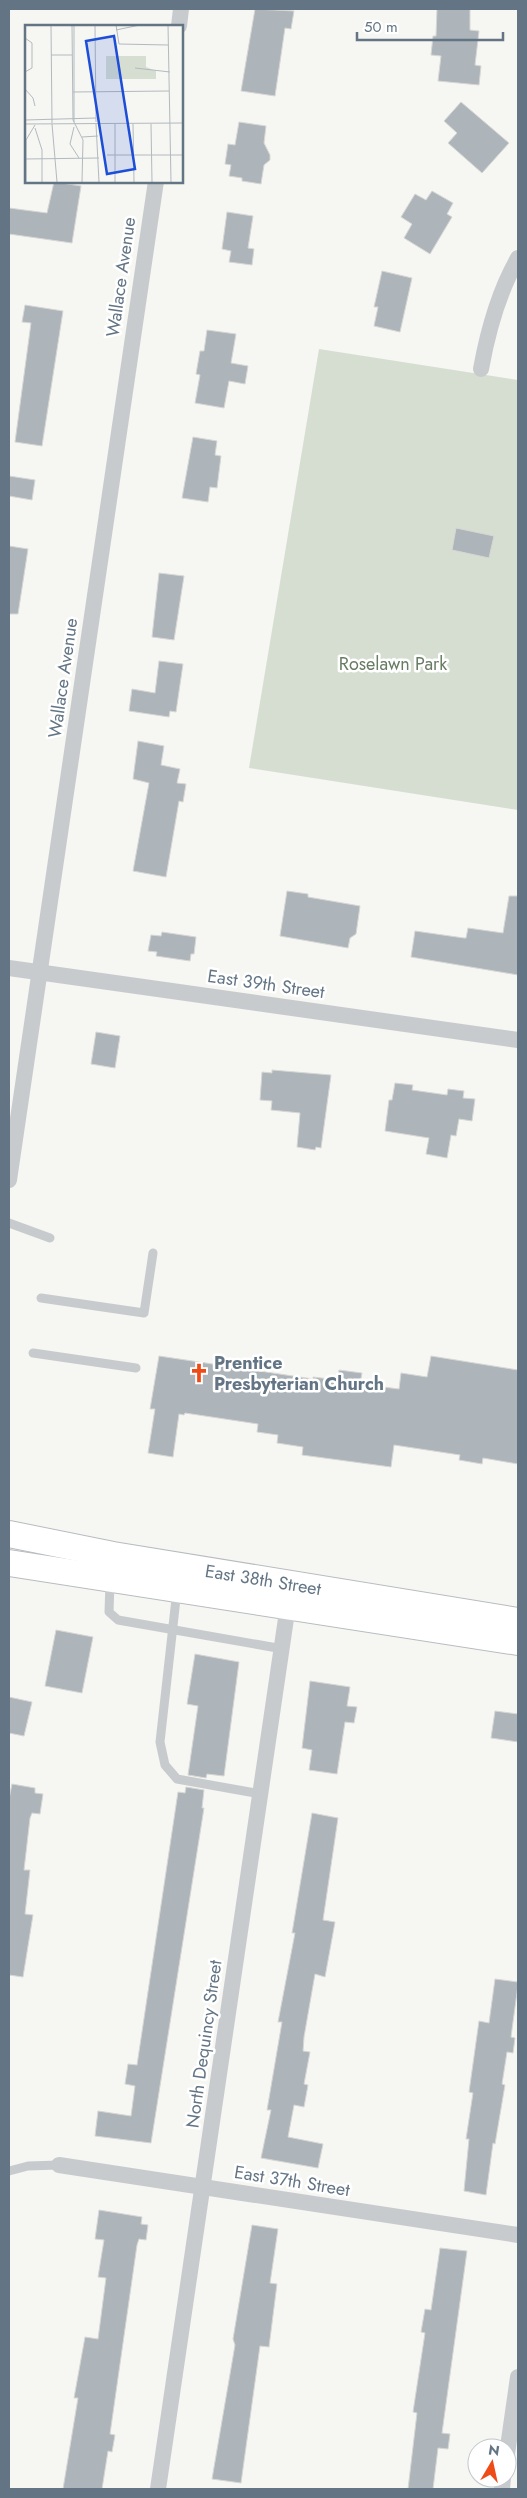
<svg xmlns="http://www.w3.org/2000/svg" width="527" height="2498" viewBox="0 0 527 2498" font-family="Jost,sans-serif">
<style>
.green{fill:#d6ded2}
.building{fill:#adb5ba;stroke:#d7d7d4}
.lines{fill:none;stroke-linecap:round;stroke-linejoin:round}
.primary-casing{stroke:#b8bcc0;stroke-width:28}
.lane{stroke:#c8cbce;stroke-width:9}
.street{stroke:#c8cbce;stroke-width:16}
.primary{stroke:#fff;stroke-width:26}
.labels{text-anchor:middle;stroke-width:5;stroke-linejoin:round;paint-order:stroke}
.street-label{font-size:18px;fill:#637585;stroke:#fff}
.park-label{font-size:18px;fill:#677c62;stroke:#fff}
.poi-label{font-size:18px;font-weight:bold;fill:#637585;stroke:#fff;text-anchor:start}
.inset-road{fill:none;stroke:#b2bac0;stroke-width:1}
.view{fill:#1d4ed8;fill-opacity:0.15;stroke:#1d4ed8;stroke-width:2.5}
.inset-edge{fill:none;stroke:#637585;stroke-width:2.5}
</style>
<rect width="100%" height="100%" fill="#f6f6f2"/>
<polygon class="green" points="319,349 518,380 518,810 249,768"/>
<g class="building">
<polygon points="255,9 294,11 291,29 285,28 275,96 241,91"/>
<polygon points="437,9 470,9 470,30 479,31 475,65 481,66 479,85 438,81 441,56 431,55 433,36 436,36"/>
<polygon points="461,102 509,143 482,173 448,143 457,133 444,121"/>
<polygon points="239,122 266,126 264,143 270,155 270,160 264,165 261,184 242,181 242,178 229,176 231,165 225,164 228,144 235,145"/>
<polygon points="54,182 81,186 72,243 9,234 9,208 47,213"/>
<polygon points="432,191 453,203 447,214 452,217 430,254 404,238 412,224 401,217 415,194 426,200"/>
<polygon points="227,212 253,216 248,248 254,249 252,265 229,262 231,251 222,249"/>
<polygon points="382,271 412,278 400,332 374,326 378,307 374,307"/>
<polygon points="25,305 63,311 42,446 15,442 31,323 22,322"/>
<polygon points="207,330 236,334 231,363 248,366 245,384 229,381 224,408 195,403 200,375 196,374 200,351 204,351"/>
<polygon points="193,437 217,441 215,455 221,456 217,488 210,487 208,502 182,498"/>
<polygon points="9,476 35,480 32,500 9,496"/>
<polygon points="456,528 494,536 489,558 452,550"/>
<polygon points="9,546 28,549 18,614 9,614"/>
<polygon points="159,573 184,576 174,640 152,637"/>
<polygon points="159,661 183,664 176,712 170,711 169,717 129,711 132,689 155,693"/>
<polygon points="138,741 164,746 161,765 180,769 177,783 186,784 183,802 179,801 166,877 133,871 149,783 133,779"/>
<polygon points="287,891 308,894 308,897 360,906 356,934 350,938 348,948 280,936"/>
<polygon points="509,896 518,896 518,975 411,957 415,931 464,938 466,938 468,928 503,933"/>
<polygon points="162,932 196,937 194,954 191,954 190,961 156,956 157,952 148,951 151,935 161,936"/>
<polygon points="96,1032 120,1036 115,1068 91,1064"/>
<polygon points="272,1070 331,1075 321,1148 316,1147 315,1150 297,1147 300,1113 271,1110 272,1101 260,1100 262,1072 272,1073"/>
<polygon points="395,1083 413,1085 412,1090 447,1095 448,1089 464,1091 463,1098 475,1099 472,1121 459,1119 456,1136 451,1135 447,1158 426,1154 429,1138 385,1131 389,1100 392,1100"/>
<polygon points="159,1356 313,1379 313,1377 338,1380 339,1370 362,1373 360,1384 399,1389 401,1373 427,1377 431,1356 518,1370 518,1464 483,1458 482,1464 459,1460 460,1455 394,1445 391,1467 302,1455 303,1447 277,1443 278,1435 257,1432 258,1424 185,1413 184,1415 179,1414 173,1457 148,1453 155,1409 150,1409"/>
<polygon points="56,1630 93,1637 82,1693 45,1686"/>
<polygon points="195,1654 239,1662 224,1776 207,1774 206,1778 188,1775 198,1706 187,1704"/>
<polygon points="310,1681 350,1687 347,1706 357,1707 354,1723 345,1722 337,1774 309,1770 312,1750 302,1748"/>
<polygon points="9,1697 32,1702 24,1736 9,1733"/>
<polygon points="495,1711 518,1714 518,1742 491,1738"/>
<polygon points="12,1784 35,1788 35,1793 43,1794 40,1814 32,1813 30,1818 24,1870 30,1870 25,1914 33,1915 23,1977 9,1975 9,1799"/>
<polygon points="186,1787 204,1790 202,1808 204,1808 151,2143 95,2136 98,2111 131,2116 135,2086 125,2084 128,2064 137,2065 178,1792 185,1793"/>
<polygon points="312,1813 338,1818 323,1920 335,1922 325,1977 315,1974 304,2037 303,2051 310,2052 304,2084 308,2085 304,2107 294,2105 288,2137 323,2144 318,2168 261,2158 271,2110 267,2110 282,2022 278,2022 295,1933 292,1933"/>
<polygon points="495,1979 518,1982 518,1985 511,2037 515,2038 513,2053 507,2052 502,2084 505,2085 495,2144 493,2143 486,2195 464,2191 469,2139 466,2139 473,2093 469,2092 479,2021 489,2023"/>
<polygon points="99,2210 142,2217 141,2224 148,2225 146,2240 139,2239 137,2245 110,2434 115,2435 112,2452 108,2451 102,2489 63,2489 78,2398 74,2398 85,2337 98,2339 106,2278 98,2277 104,2240 95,2239"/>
<polygon points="252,2225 278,2229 270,2283 277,2284 269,2347 260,2346 241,2483 212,2479 235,2345 233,2339"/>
<polygon points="440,2248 467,2251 442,2433 450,2434 448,2449 438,2448 433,2489 408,2489 417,2413 413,2412 425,2333 421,2332 425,2309 431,2310"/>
</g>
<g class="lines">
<defs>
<g id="primary">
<polyline points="9,1534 113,1555 518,1621"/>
<polyline points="9,1563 518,1642"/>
</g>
</defs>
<use href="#primary" class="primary-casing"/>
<g class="lane">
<polyline points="9,1223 50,1238"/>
<polyline points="41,1298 144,1313 153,1253"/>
<polyline points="33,1353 136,1368"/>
<polyline points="110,1582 109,1612 118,1620 283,1649"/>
<polyline points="177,1590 160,1742 165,1765 177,1779 261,1794"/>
<polyline points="9,2171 28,2166 59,2165"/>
</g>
<g class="street">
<polyline points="179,26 181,9"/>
<path d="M481 369C488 330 498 293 518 258"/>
<polyline points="9,968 518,1040"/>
<polyline points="9,1180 156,181"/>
<polyline points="59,2165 518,2235"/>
<polyline points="507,2454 518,2377"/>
<polyline points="158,2489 288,1605"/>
<polyline points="502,2489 503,2478"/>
</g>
<use href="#primary" class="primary"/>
</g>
<defs>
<symbol id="church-bare" viewBox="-9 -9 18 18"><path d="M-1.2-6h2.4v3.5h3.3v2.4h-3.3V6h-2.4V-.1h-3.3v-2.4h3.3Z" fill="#ee4b19" stroke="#fff" stroke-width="2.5" paint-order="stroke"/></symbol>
</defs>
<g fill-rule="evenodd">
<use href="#church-bare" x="185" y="1359" width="28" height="28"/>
</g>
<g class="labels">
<g class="street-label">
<text transform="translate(121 277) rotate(-82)" y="6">Wallace Avenue</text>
<text transform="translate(63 678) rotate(-82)" y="6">Wallace Avenue</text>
<text transform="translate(266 984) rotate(8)" y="6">East 39th Street</text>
<text transform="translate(263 1580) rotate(9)" y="6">East 38th Street</text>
<text transform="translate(204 2044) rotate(-82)" y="6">North Dequincy Street</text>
<text transform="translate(292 2181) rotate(9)" y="6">East 37th Street</text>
</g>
<g class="park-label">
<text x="393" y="670">Roselawn Park</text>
</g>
<g class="poi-label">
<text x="214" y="1369">Prentice<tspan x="214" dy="21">Presbyterian Church</tspan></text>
</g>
</g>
<g transform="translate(25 25)">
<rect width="158" height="158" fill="#f6f6f2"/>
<path d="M81 31H121V42L131 46V54H81Z" fill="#d6ded2"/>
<path class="inset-road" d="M26 0 27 98M47 0 48 95 58 115 57 157M70 0 71 97M91 0 94 19M143 0 146 157M91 5 115 0M0 13 7 18V43L0 47M94 19 143 20M26 30H47M110 43 145 47M0 64 8 73 10 81M48 67 144 66M0 95 71 93M49 97V0M0 99 158 98M27 99 32 157M71 99 74 157M90 99V157M108 99 109 157M126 99 127 157M49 102 45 119 54 133M10 103 17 125V157M57 112 73 111M82 130H158M0 134 74 133M1 157V115L10 100"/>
<path class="view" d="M89 11 110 144 82 149 61 16Z"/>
<rect width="158" height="158" class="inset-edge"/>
</g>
<rect width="527" height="2498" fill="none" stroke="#637585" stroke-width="20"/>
<g transform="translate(492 2463) rotate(9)"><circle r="24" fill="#ffffff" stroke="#c1c8ce"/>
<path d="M0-4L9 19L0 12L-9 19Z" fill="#ee4b19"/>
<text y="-8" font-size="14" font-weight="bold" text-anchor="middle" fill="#637585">N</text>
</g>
<path d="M357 32v8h146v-8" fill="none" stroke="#637585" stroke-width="2.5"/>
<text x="364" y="32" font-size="15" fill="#637585" stroke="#ffffff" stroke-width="4" paint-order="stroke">50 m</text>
</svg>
